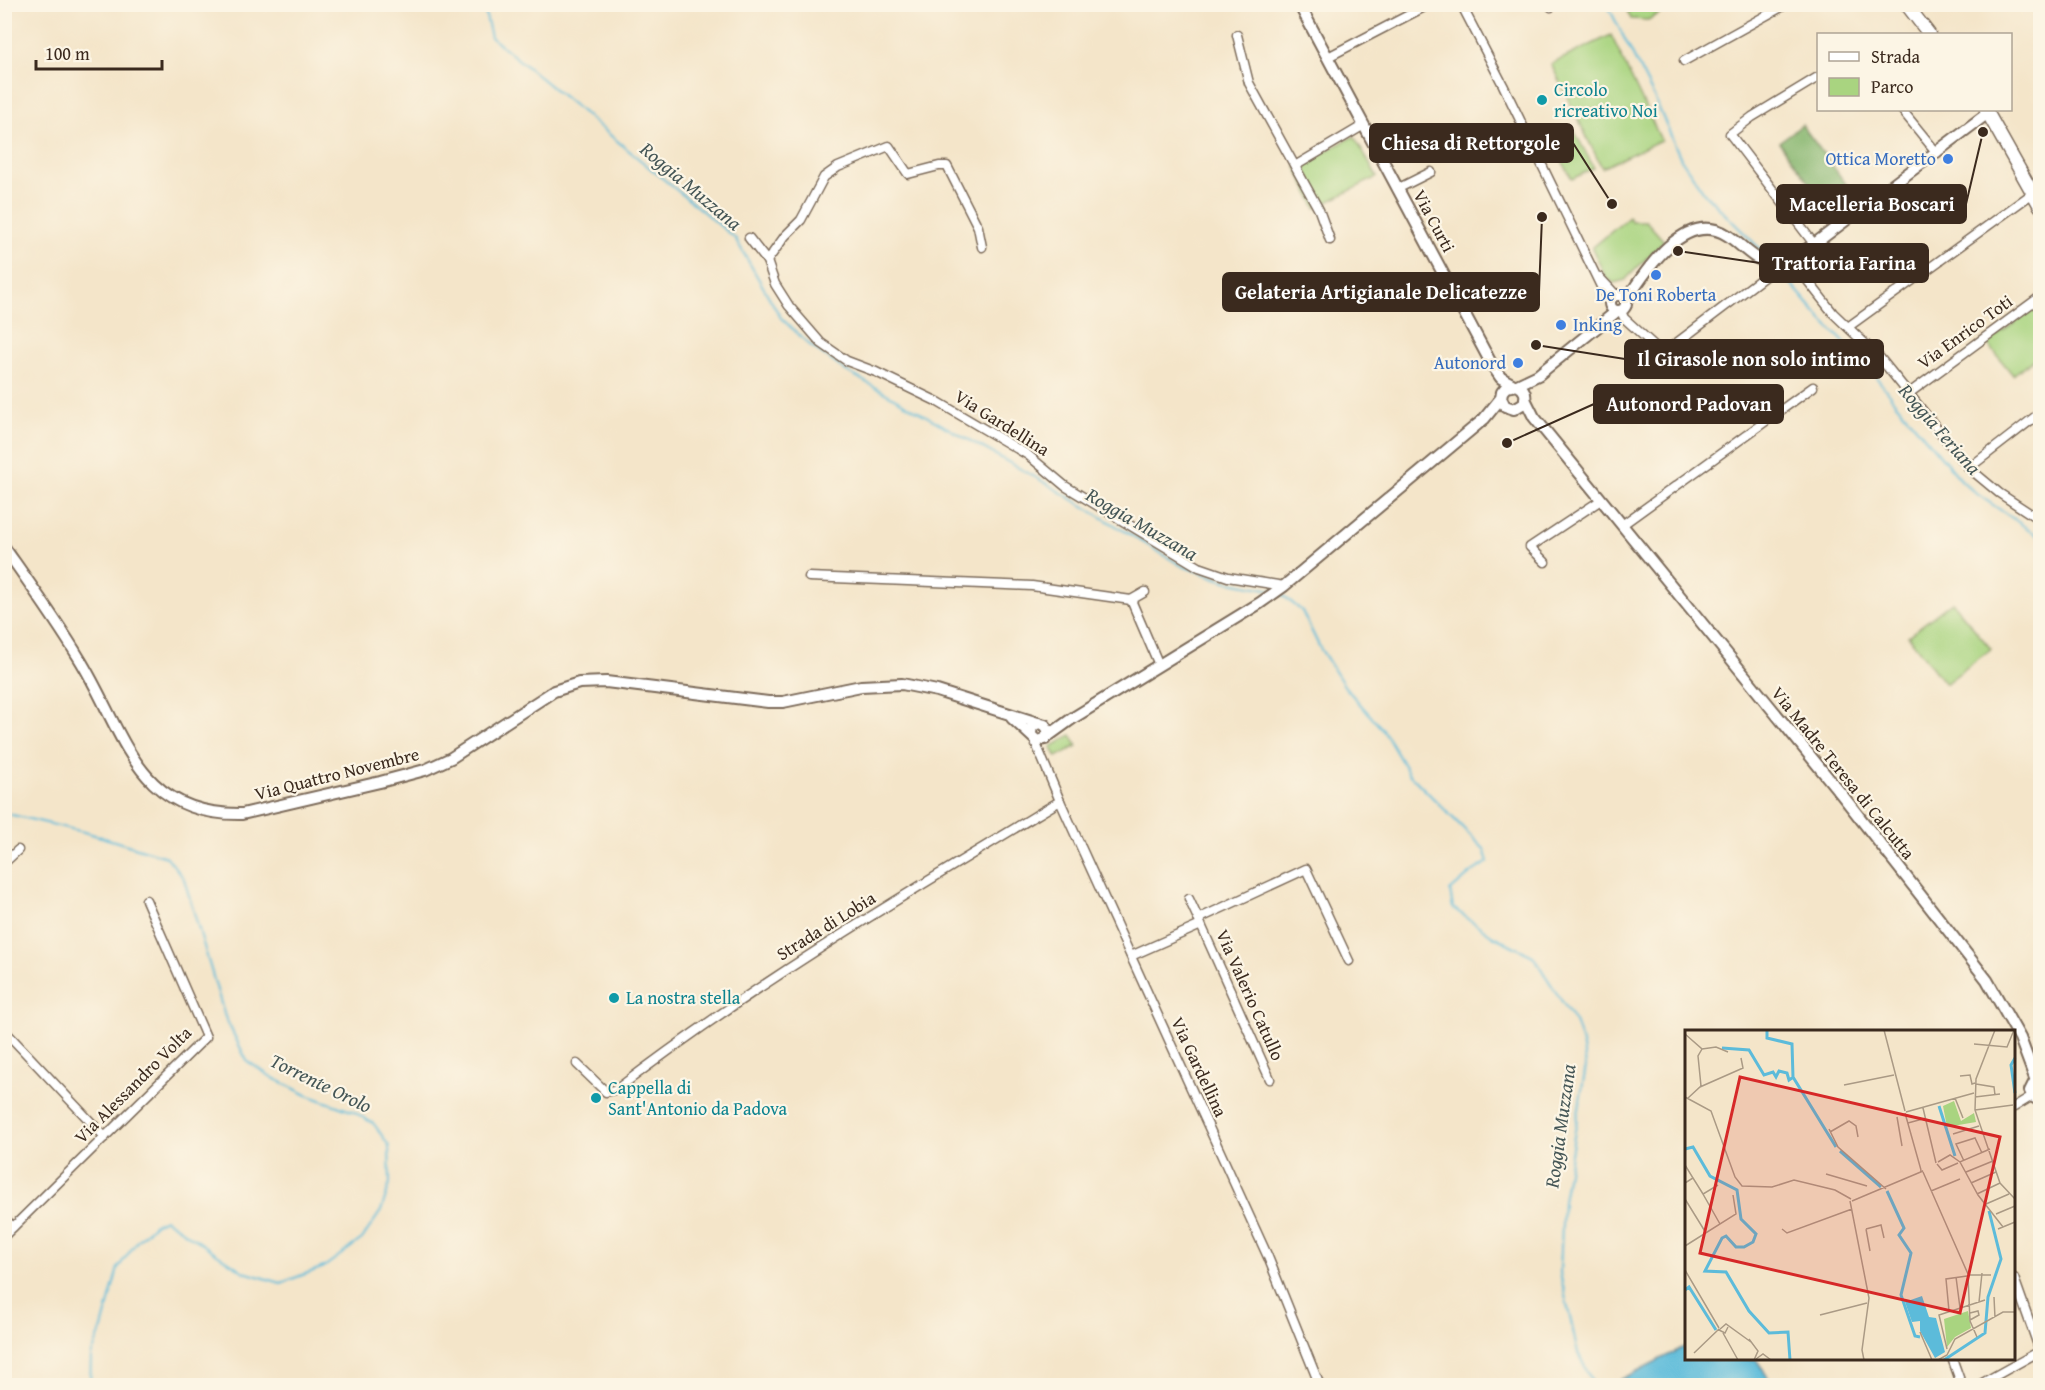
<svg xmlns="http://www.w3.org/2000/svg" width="2045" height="1390" viewBox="0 0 2045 1390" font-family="'Gentium Book Plus',serif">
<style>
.green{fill:#a9d480;stroke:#727f4f;stroke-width:1.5}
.forest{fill:#86b66e;stroke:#607046;stroke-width:1.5}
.water{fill:#5cbbda;stroke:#4c727c;stroke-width:1.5}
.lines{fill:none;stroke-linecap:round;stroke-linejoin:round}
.stream{stroke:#5cbbda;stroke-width:2}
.minor-casing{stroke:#7c6b5a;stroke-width:11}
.tertiary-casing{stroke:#7c6b5a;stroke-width:14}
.secondary-casing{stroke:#7c6b5a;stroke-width:15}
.minor{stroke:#fff;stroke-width:8}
.tertiary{stroke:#fff;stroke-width:10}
.secondary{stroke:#fff;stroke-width:12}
.culture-dot{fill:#0f9aa8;stroke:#fcf5e5;stroke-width:2}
.shop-dot{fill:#3f7fe0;stroke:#fcf5e5;stroke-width:2}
.labels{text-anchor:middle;stroke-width:4.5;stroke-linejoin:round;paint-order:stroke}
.culture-label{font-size:18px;fill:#0d838f;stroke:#fcf5e5;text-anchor:start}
.shop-label{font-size:18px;fill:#366cbe;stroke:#fcf5e5;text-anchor:end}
.street-label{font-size:18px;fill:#3b2a1e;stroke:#fcf5e5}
.water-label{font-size:20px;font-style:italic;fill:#455656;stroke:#fcf5e5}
.inset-river{fill:none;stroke:#5cbbda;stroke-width:3}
.inset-road{fill:none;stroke:#aa9a85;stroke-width:1.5}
.view{fill:#d62828;fill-opacity:0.15;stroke:#d62828;stroke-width:3}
.inset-edge{fill:none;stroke:#3b2a1e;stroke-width:3}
.leader{fill:none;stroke:#3b2a1e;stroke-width:2}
.callout-dot{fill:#3b2a1e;stroke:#fcf5e5;stroke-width:2}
.callout{fill:#3b2a1e;stroke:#3b2a1e;stroke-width:2}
.callout-label{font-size:20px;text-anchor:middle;font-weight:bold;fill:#fff}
</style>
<rect width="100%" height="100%" fill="#fcf5e5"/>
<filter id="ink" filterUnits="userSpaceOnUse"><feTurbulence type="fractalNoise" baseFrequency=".0167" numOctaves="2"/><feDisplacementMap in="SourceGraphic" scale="12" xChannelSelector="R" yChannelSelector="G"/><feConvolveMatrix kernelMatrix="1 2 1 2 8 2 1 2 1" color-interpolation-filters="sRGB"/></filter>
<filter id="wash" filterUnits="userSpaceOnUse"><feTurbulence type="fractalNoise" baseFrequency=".008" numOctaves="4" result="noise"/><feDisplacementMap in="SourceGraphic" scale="24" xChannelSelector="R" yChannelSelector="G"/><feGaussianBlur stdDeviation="1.35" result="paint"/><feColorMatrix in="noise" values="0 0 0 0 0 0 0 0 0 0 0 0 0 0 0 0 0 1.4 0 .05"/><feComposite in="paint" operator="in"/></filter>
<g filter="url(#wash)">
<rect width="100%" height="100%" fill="#f4e5c9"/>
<g class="green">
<polygon points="1624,5 1675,5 1648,20 1631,19"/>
<polygon points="1611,35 1661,140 1602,168 1551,64"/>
<polygon points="1572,127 1594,168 1572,179 1550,138"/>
<polygon points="1354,136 1377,177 1316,208 1296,167"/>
<polygon points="1629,217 1631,221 1646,221 1664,241 1625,280 1614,283 1606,278 1592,248"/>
<polygon points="2040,305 2040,335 2036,338 2040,346 2040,354 2013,375 1987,343"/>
<polygon points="1952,602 1991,649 1945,684 1908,636"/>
<polygon points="1071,735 1077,746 1057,757 1051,747"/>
</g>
<polygon class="forest" points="1802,125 1858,200 1835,217 1779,142"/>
<polygon class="water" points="1686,1346 1686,1358 1756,1359 1773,1385 1610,1385"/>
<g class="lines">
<g class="stream">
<polyline points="483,4 491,37 735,238 781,318 811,346 846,371 1042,481 1182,566 1225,581 1272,590"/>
<polyline points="1607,4 1654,97 1681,159 1705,194 1770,259"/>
<polyline points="1776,266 1823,321 1868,366 1894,401 1962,481 1974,492 2040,537"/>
<polyline points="1280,593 1302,611 1320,648 1345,687 1383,730 1409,774 1484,849 1488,862 1472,872 1450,891 1453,908 1493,936 1533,956 1575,1022 1582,1042 1586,1066 1563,1201 1560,1273 1578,1353 1594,1386"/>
<polyline points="4,813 88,833 167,857 184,879 225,1017 247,1061 273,1078 307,1095 354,1112 374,1124 389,1146 390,1183 381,1211 362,1239 324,1267 281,1283 244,1272 165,1219 156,1223 138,1240 118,1268 102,1328 91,1356 90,1386"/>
</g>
</g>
</g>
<g filter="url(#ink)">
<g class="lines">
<defs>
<g id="minor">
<polyline points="1461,4 1503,85 1610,305"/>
<polyline points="1549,4 1551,7"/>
<polyline points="1237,35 1249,83 1319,210 1330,240"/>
<polyline points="1328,57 1430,4"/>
<polyline points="1684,61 1787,4"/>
<polyline points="1902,110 1937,153"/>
<polyline points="1295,166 1364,125"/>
<polyline points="1397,189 1431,172"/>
<polyline points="749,238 767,261 775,284 789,306 821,343 847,361 876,372 938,402 1028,455 1065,486 1199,567 1228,577 1284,586"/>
<polyline points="1814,244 1730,134 1752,117 1818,77"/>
<polyline points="1790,258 1833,313 1880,358 1969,468 1999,493 2040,520"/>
<polyline points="767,261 785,236 801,220 824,177 838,167 889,146 908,174 939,166 947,166 978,227 982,247"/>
<polyline points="1599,277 1616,295"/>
<polyline points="1621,311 1624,318 1658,349 1665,350 1670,348 1765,276 1770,271 1772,263"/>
<polyline points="1848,327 2033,193"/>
<polyline points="1908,394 2040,297"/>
<polyline points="1969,468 2040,413"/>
<polyline points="1622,525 1813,387"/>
<polyline points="1545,562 1530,547 1601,500"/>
<polyline points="809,577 1032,586 1131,600"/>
<polyline points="1145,592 1131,600 1159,665"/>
<polyline points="1034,739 1060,801 1268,1257 1320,1386"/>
<polyline points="4,863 18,850"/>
<polyline points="1198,919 1306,869 1349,961"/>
<polyline points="1201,925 1270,1079"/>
<polyline points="1131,956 1201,925 1189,899"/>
<polyline points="4,1030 105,1137"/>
<path d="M577 1064 606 1092 617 1089C757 982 909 892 1060 801"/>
<polyline points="2014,1107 2032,1096"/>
<polyline points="4,1218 13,1227"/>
<polyline points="4,1236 206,1037 146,900"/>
<polyline points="2014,1278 2040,1351"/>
<polyline points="1952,1358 1962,1386"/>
<polyline points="1977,1386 2040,1351"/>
</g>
<g id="tertiary">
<polyline points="1299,4 1492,365 1501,378 1512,384"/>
<circle cx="1618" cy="303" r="8"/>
<path d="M1626 301C1645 271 1685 209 1727 235 1740 243 1754 261 1770 263 1784 264 1797 254 1809 248L1988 113"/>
<polyline points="1517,385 1538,375 1617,311"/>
<polyline points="1525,399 1534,417 1842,795 1987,980 2020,1038 2036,1081"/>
<path d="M4 547C30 584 56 620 79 658 125 732 135 816 242 814L380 782 425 770 451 758 554 691 579 683 606 682 768 702H783L861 686 902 684 937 691 1038 723"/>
<polyline points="1012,718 1037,741 1045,739 1049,731 1045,725 1038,723 1032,727 1031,733"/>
<path d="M1048 736 1073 718 1260 603 1284 586 1484 419 1501 398 1502 392 1506 387 1517 385C1525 389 1527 395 1524 403L1514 409 1505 406 1501 398"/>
<polyline points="2040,1081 2034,1083 2030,1091 2035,1098 2040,1100"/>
</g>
<g id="secondary">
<polyline points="1906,4 1929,34"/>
<polyline points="1986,110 2040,206"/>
</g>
</defs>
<use href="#minor" class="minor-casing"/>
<use href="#tertiary" class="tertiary-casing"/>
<use href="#secondary" class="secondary-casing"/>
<use href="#minor" class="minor"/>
<use href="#tertiary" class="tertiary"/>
<use href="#secondary" class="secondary"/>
</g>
</g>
<g class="culture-dot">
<circle cx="1542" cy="100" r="6"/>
<circle cx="614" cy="998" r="6"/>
<circle cx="596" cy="1098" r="6"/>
</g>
<g class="shop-dot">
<circle cx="1948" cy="159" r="6"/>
<circle cx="1656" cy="275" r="6"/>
<circle cx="1561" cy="325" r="6"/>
<circle cx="1518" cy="363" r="6"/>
</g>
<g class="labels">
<g class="culture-label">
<text x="1554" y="96">Circolo<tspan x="1554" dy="21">ricreativo Noi</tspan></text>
<text x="626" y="1004">La nostra stella</text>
<text x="608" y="1094">Cappella di<tspan x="608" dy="21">Sant'Antonio da Padova</tspan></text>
</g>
<g class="shop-label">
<text x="1936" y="165">Ottica Moretto</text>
<text x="1656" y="301" text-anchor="middle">De Toni Roberta</text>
<text x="1573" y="331" text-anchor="start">Inking</text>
<text x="1506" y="369">Autonord</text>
</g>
<g class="street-label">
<text transform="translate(1434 221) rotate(62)" y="6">Via Curti</text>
<text transform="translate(1965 332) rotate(-36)" y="6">Via Enrico Toti</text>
<text transform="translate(1002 423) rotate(32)" y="6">Via Gardellina</text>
<text transform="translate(1843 773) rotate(51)" y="6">Via Madre Teresa di Calcutta</text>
<text transform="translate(337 774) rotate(-14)" y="6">Via Quattro Novembre</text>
<text transform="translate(826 926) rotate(-32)" y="6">Strada di Lobia</text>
<text transform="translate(1250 995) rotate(66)" y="6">Via Valerio Catullo</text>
<text transform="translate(1199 1067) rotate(65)" y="6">Via Gardellina</text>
<text transform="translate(133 1085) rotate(-45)" y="6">Via Alessandro Volta</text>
</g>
<g class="water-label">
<text transform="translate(691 186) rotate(40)" y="7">Roggia Muzzana</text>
<text transform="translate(1940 429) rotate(49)" y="7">Roggia Feriana</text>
<text transform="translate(1142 524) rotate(30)" y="7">Roggia Muzzana</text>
<text transform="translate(321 1083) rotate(26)" y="7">Torrente Orolo</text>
<text transform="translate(1560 1126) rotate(-82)" y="7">Roggia Muzzana</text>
</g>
</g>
<g transform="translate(1685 1030)">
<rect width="330" height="330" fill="#f4e5c9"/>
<path d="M269 71 276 91 289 83 291 92 262 97 258 76ZM283 281 286 298 270 307 262 317 259 289Z" fill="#a9d480"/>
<path d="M237 266 244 287 251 288 260 322 250 328 235 301V291L227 292 220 272Z" fill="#5cbbda"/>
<path class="inset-river" d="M82 0V8L107 14 108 47 151 117M37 18 64 20 79 45 88 42 91 47 94 41 102 43 104 50 107 48M330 28 326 35 330 63M254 76 270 126M0 119 8 117 25 146 52 160 56 189 71 204 68 212 59 217H51L41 206 37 208 20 241 41 242 64 281 84 303 103 302 105 330M155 121 196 157M202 161 219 198 214 205 226 223 216 265 230 306 235 307M0 260 4 257 31 300M259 330 300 303 303 267 316 229 304 181"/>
<path class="inset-road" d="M199 0 220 81M310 0 291 49 290 80 315 153 330 169M0 4 17 19 13 26 16 56M289 14 322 17 329 0M17 19 31 17 43 22M275 46 285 45 287 54 290 53M291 54 309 57 310 65M159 55 209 45M0 67 26 81 50 147 57 156 87 157 109 150 150 160 166 169M290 67 315 64M3 68 15 57 58 38 56 28M270 68 278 88M238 78 251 133M290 80 328 75M221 82 289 63M220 83 236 140M212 87 217 116M223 93 241 88M144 99 153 117 201 159M145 102 164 91 171 96 173 107M268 104 294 96M279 131 271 114 290 108 297 123M253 132 265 125 275 132 305 119M275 132 293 165 318 197M252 134 257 140 273 133M0 135 8 148 0 153M238 142 283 244M281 142 308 131M141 144 182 156M8 148 18 164M286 153 311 142M33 155 18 164 35 194M246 161 275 149M292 164 315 153M0 169 21 203M165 171 184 268 177 320 179 330M167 171 238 141H235M301 174 324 164M311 184 330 176M97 199 102 203 167 179M181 199 196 195 199 208M181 199 185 221M313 199 330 192M0 216 51 184 48 165M0 240 34 298M284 245H306M283 246 285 291 292 307M271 247 275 278M309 267 310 288M294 272 297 243M264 281 261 249 282 246M135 285 182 273M285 290 294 285 293 281 285 283M43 297 40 303 34 300 41 294 66 312M235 302 247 330M38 303 53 330M64 309 73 321 69 330M262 319 254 285 300 270M9 323 34 299M71 329 78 324 86 330M253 330 262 325 270 309 318 282H330"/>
<path class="view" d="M55 47 315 107 275 283 15 223Z"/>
<rect width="330" height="330" class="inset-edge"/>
</g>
<path class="leader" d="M1612 204L1573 143M1983 132L1966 204M1678 251L1760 263M1542 217L1539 292M1536 345L1625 359M1507 443L1594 404"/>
<g class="callout-dot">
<circle cx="1612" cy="204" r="6"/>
<circle cx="1983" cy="132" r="6"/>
<circle cx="1678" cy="251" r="6"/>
<circle cx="1542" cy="217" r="6"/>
<circle cx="1536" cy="345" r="6"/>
<circle cx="1507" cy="443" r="6"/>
</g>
<g class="callout">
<rect x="1370" y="124" width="203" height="38" rx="6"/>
<rect x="1777" y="185" width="189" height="38" rx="6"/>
<rect x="1760" y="244" width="168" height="38" rx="6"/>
<rect x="1223" y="273" width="316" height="38" rx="6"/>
<rect x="1625" y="340" width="258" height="38" rx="6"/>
<rect x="1594" y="385" width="189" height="38" rx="6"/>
</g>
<g class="callout-label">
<text x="1471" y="150">Chiesa di Rettorgole</text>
<text x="1872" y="211">Macelleria Boscari</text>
<text x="1844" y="270">Trattoria Farina</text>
<text x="1381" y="299">Gelateria Artigianale Delicatezze</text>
<text x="1754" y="366">Il Girasole non solo intimo</text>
<text x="1689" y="411">Autonord Padovan</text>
</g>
<rect width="2045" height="1390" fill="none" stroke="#fcf5e5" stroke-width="24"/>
<rect x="1817" y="33" width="195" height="78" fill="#fcf5e5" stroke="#afa495" stroke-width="1.5"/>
<rect x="1829" y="52" width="30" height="9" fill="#ffffff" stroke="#afa495" stroke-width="1.5"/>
<text x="1871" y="63" font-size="18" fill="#3b2a1e">Strada</text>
<rect x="1829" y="78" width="30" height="18" fill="#a9d480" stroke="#afa495" stroke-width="1.5"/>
<text x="1871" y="93" font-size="18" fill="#3b2a1e">Parco</text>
<path d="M36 60v9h126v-9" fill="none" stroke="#3b2a1e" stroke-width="3"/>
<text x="45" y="60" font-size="18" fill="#3b2a1e" stroke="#fcf5e5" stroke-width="4.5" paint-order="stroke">100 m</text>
</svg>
